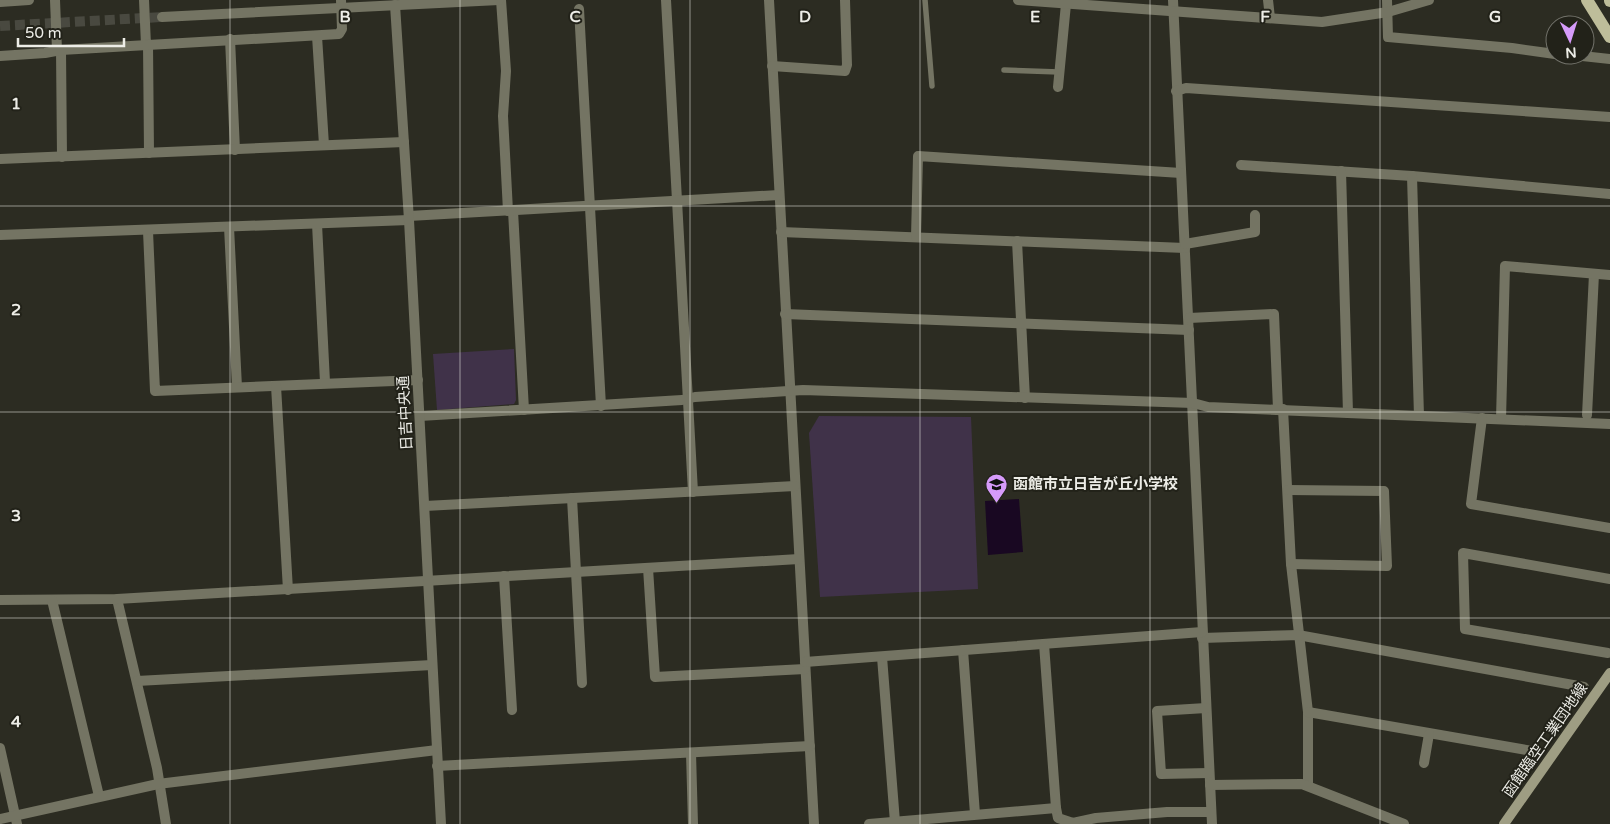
<svg xmlns="http://www.w3.org/2000/svg" width="1610" height="824" viewBox="0 0 1610 824" font-family="'Varela Round','Noto Sans JP',sans-serif">
<style>
.green{fill:#403249}
.water{fill:#190822}
.lines{fill:none;stroke-linecap:round;stroke-linejoin:round}
.tertiary-tunnel{stroke:#494940;stroke-width:10;stroke-dasharray:10 5;stroke-linecap:butt}
.service{stroke:#747463;stroke-width:5.5}
.minor{stroke:#747463;stroke-width:10}
.tertiary{stroke:#747463;stroke-width:10}
.secondary{stroke:#9e9d83;stroke-width:10}
.primary{stroke:#bebd9a;stroke-width:12}
.grid{fill:none;stroke:#edede7;stroke-width:1;stroke-opacity:0.55}
.labels{text-anchor:middle;stroke-width:4;stroke-linejoin:round;paint-order:stroke}
.street-label{font-size:15px;fill:#edede7;stroke:#222219}
.poi-label{font-size:15px;font-weight:bold;fill:#edede7;stroke:#222219;text-anchor:start}
.grid-label{font-size:16px;text-anchor:middle;font-weight:bold;fill:#edede7;stroke:#222219;stroke-width:4;stroke-linejoin:round;paint-order:stroke}
</style>
<rect width="100%" height="100%" fill="#2c2c22"/>
<g class="green">
<polygon points="514,349 516,400 514,404 437,410 433,354"/>
<polygon points="819,416 971,417 978,589 820,597 809,433"/>
</g>
<polygon class="water" points="1019,499 1023,552 988,555 985,501"/>
<g class="lines">
<polyline class="tertiary-tunnel" points="0,26 162,17"/>
<g class="service">
<polyline points="925,0 932,86"/>
<polyline points="1004,70 1059,72"/>
</g>
<g class="minor">
<polyline points="55,0 57,50"/>
<polyline points="144,0 146,45"/>
<polyline points="501,0 506,71 503,116 508,211"/>
<polyline points="666,0 693,492"/>
<polyline points="769,0 814,824"/>
<polyline points="1173,0 1212,824"/>
<polyline points="1268,0 1270,18"/>
<polyline points="1387,0 1388,37 1512,48 1555,54"/>
<polyline points="0,2 29,0"/>
<polyline points="579,9 601,406"/>
<polyline points="317,36 324,145"/>
<polyline points="230,39 235,150"/>
<polyline points="148,44 149,153"/>
<polyline points="61,50 62,157"/>
<polyline points="1573,55 1610,59"/>
<polyline points="0,56 45,53 61,50 339,34 342,29 341,0"/>
<polyline points="772,66 845,71 847,65 845,0"/>
<polyline points="1058,87 1066,4"/>
<polyline points="1176,91 1186,88 1610,117"/>
<polyline points="0,159 404,142"/>
<polyline points="1241,165 1412,176 1610,194"/>
<polyline points="1341,171 1348,413"/>
<polyline points="1412,176 1419,416"/>
<polyline points="513,211 524,410"/>
<polyline points="409,216 779,195"/>
<polyline points="317,224 325,382"/>
<polyline points="229,227 237,387"/>
<polyline points="148,231 155,391 418,380"/>
<polyline points="781,232 1185,248"/>
<polyline points="0,235 409,220"/>
<polyline points="916,237 918,156 1181,173"/>
<polyline points="1017,241 1025,398"/>
<polyline points="1185,244 1255,232 1255,215"/>
<polyline points="785,314 1189,330"/>
<polyline points="1189,318 1274,314 1278,409"/>
<polyline points="276,386 288,590"/>
<polyline points="1283,409 1291,564 1308,712 1308,785"/>
<polyline points="1587,415 1594,274"/>
<polyline points="420,416 682,400 695,397 803,390 1193,403 1208,407 1610,424"/>
<polyline points="1482,418 1471,504 1610,528"/>
<polyline points="1501,419 1505,266 1610,275"/>
<polyline points="1288,490 1384,491 1387,566 1291,564"/>
<polyline points="572,498 582,683"/>
<polyline points="425,506 795,486"/>
<polyline points="648,568 655,677 805,669"/>
<polyline points="504,576 512,710"/>
<polyline points="117,599 157,768 166,824"/>
<polyline points="0,600 117,599 799,559"/>
<polyline points="52,600 99,796"/>
<polyline points="1202,638 1298,635 1584,687"/>
<polyline points="963,650 975,814"/>
<polyline points="1608,653 1465,629 1463,553 1610,579"/>
<polyline points="882,657 895,822"/>
<polyline points="805,662 1202,632"/>
<polyline points="137,681 432,665"/>
<polyline points="1206,708 1157,711 1161,774 1209,773"/>
<polyline points="1308,712 1538,752"/>
<polyline points="0,748 17,824"/>
<polyline points="691,753 693,824"/>
<polyline points="1424,763 1429,734"/>
<polyline points="437,766 810,746"/>
<polyline points="1210,785 1302,784 1404,824"/>
<polyline points="1056,808 1058,818 1073,823 1096,818 1167,812 1211,812"/>
<polyline points="0,819 158,784 437,750"/>
<polyline points="869,824 1056,808 1044,644"/>
</g>
<g class="tertiary">
<polyline points="1018,0 1322,22 1388,12 1429,0"/>
<polyline points="395,5 409,220 441,824"/>
<polyline points="162,17 499,0"/>
</g>
<polyline class="secondary" points="1504,824 1610,673"/>
<g class="primary">
<polyline points="1587,0 1610,37"/>
<polyline points="1610,0 1610,1"/>
</g>
</g>
<path class="grid" d="M230 0V824M460 0V824M690 0V824M920 0V824M1150 0V824M1380 0V824M0 206H1610M0 412H1610M0 618H1610"/>
<defs>
<symbol id="school-pin" viewBox="-11 -11 22 30"><path d="M0 17L-7.5 6A9.5 9.5 0 1 1 7.5 6Z" fill="#d69bfa" stroke="#222219"/><path d="M0-5L7-2L0 1L-7-2ZM-4 1L0 2.5L4 1V4Q0 6-4 4Z" fill="#111"/></symbol>
</defs>
<g fill-rule="evenodd">
<use href="#school-pin" x="984" y="472" width="25" height="34"/>
</g>
<g class="labels">
<g class="street-label">
<text transform="translate(405 413) rotate(-93)" y="5">日吉中央通</text>
<text transform="translate(1545 740) rotate(-55)" y="5">函館臨空工業団地線</text>
</g>
<g class="poi-label">
<text x="1013" y="489">函館市立日吉が丘小学校</text>
</g>
</g>
<g class="grid-label">
<text x="345" y="22">B</text>
<text x="575" y="22">C</text>
<text x="805" y="22">D</text>
<text x="1035" y="22">E</text>
<text x="1265" y="22">F</text>
<text x="1495" y="22">G</text>
<text x="16" y="109">1</text>
<text x="16" y="315">2</text>
<text x="16" y="521">3</text>
<text x="16" y="727">4</text>
</g>
<g transform="translate(1570 40) rotate(176)"><circle r="24" fill="#222219" stroke="#73736b"/>
<path d="M0-4L9 19L0 12L-9 19Z" fill="#d69bfa"/>
<text y="-8" font-size="14" font-weight="bold" text-anchor="middle" fill="#edede7">N</text>
</g>
<path d="M18 38v8h106v-8" fill="none" stroke="#edede7" stroke-width="2.5"/>
<text x="25" y="38" font-size="15" fill="#edede7" stroke="#222219" stroke-width="4" paint-order="stroke">50 m</text>
</svg>
